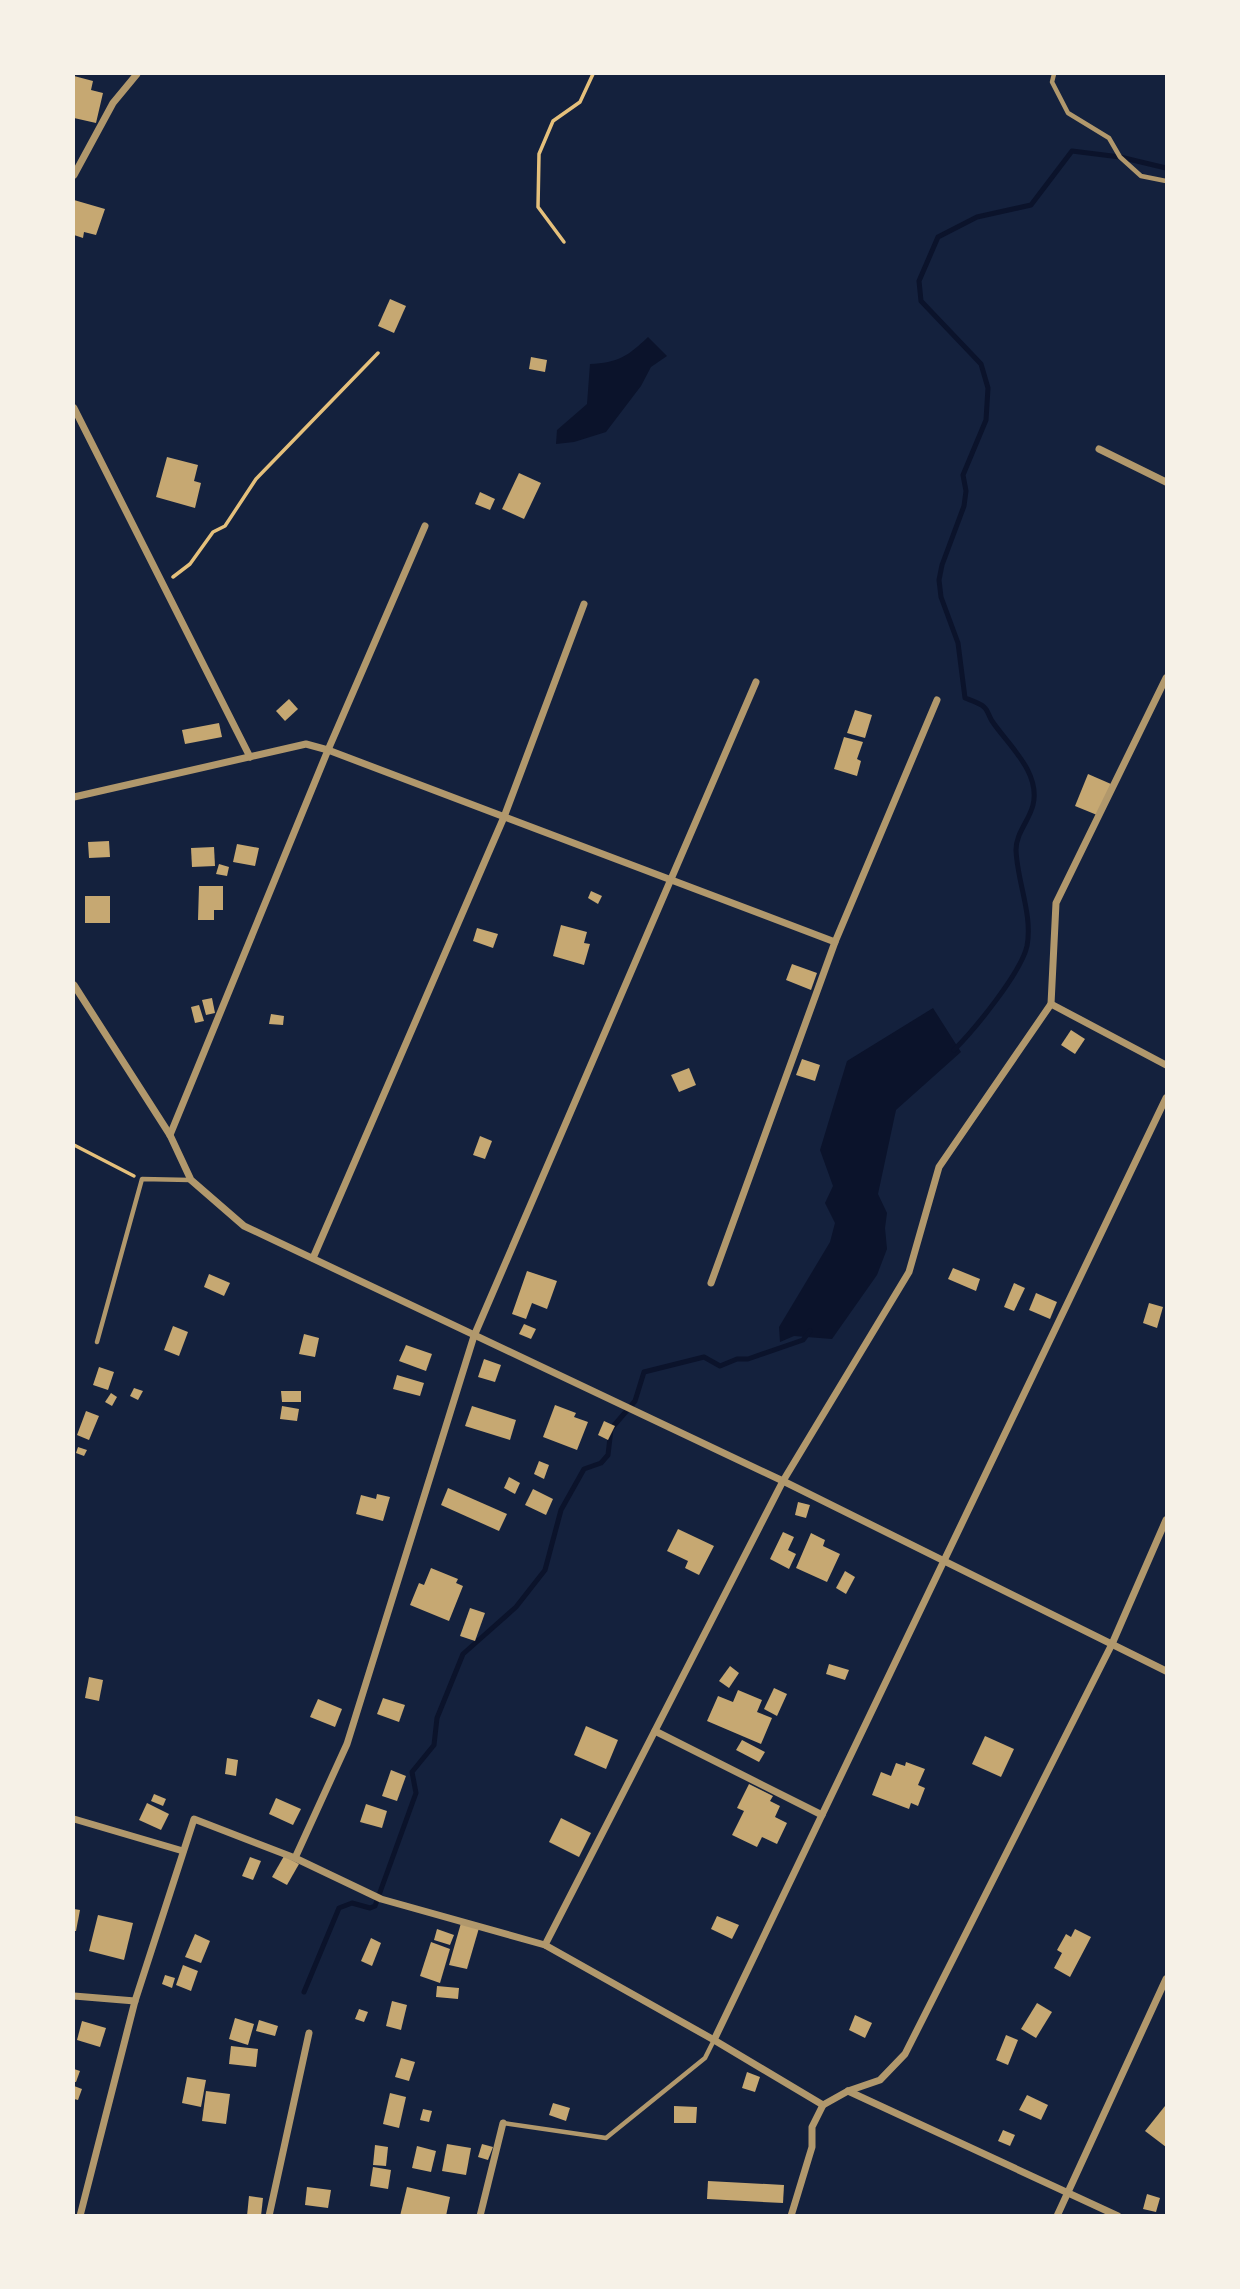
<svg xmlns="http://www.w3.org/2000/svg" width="1240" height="2289" viewBox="0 0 1240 2289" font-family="Poppins,sans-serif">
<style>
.water{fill:#0b132b}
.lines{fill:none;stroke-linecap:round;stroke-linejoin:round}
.stream{stroke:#0b132b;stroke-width:5}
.building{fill:#c6a872}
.path{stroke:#e5c07b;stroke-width:3.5}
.service{stroke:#b1986c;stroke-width:4.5}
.minor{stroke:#b1986c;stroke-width:7}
</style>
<rect width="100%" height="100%" fill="#14213d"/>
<g class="water">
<path d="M648 337 667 356 651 367 641 386 606 432 574 442 556 444 557 430 587 404 590 364C618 363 628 356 648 337Z"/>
<polygon points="933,1008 961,1052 896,1110 878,1194 887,1213 885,1228 887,1249 877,1275 832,1339 794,1336 780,1342 779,1327 830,1242 835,1223 825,1203 833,1186 820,1150 847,1061"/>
</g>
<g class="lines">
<g class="stream">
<path d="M954 1050C974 1030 1021 973 1027 946 1033 915 1017 881 1016 850 1016 833 1029 821 1033 805 1041 772 1008 745 992 721 989 717 988 710 984 707 980 703 970 700 965 698L958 643 941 597 939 580 942 565 964 506 966 491 963 475 986 420 988 388 981 364 921 301 919 281 938 237 977 217 1031 205 1072 151 1120 157 1166 168"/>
<polyline points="304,1992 339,1908 352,1903 370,1908 375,1906 416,1793 412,1772 434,1745 437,1718 463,1654 516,1607 545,1570 561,1510 584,1469 601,1463 608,1455 611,1429 635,1401 644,1372 704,1357 720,1366 737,1359 748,1359 803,1340 810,1331"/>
</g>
</g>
<g class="building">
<polygon points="74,76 93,81 91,90 103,93 96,123 74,118"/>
<polygon points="74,200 105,209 96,235 84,232 83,238 74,235"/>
<polygon points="390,299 406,306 394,333 378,326"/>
<polygon points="531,357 547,360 545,372 529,369"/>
<polygon points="167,457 198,465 194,481 201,483 195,508 156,497"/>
<polygon points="519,473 541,483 524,519 502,509"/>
<polygon points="480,492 495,499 490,510 475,504"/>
<polygon points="289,699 298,709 285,721 276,711"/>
<polygon points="855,710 872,715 865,738 847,733"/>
<polygon points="219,723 222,737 185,744 182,730"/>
<polygon points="844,737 863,742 857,759 861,761 857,776 834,769"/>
<polygon points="1088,774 1111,784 1097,815 1075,806"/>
<polygon points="109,841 110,857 89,858 88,842"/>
<polygon points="237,844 259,848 255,866 233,862"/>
<polygon points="214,847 215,866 192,867 191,848"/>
<polygon points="219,864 229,867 227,876 216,874"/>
<polygon points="199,886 223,886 223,910 214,910 214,920 198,920"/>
<polygon points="591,891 602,896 598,904 588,898"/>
<rect x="85" y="896" width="25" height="27"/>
<polygon points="561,925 587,932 584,943 590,944 584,965 553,956"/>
<polygon points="477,928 498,934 493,948 473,941"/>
<polygon points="792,964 817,973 811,990 786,980"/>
<polygon points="212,998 215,1013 206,1015 202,1000"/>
<polygon points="199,1005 204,1021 195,1023 191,1007"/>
<polygon points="271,1014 284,1016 283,1025 269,1024"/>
<polygon points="1071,1030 1085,1039 1075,1054 1061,1045"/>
<polygon points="802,1059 820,1065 815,1081 796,1075"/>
<polygon points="689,1068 696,1085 679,1092 671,1075"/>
<polygon points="480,1136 492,1141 485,1159 473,1155"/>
<polygon points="953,1268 980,1279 976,1291 948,1279"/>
<polygon points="527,1271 557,1281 547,1309 532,1303 526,1319 512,1314"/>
<polygon points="209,1274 230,1283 224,1296 204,1287"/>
<polygon points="1014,1283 1025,1288 1014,1311 1004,1307"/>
<polygon points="1036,1293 1057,1302 1050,1319 1029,1310"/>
<polygon points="1149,1303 1163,1307 1157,1328 1143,1323"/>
<polygon points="524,1324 536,1329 531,1339 519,1334"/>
<polygon points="173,1326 188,1332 179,1356 164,1350"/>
<polygon points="304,1334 319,1338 315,1357 299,1354"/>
<polygon points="406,1345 432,1354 426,1371 399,1361"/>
<polygon points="484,1359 501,1365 495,1382 478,1377"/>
<polygon points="99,1367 114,1372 108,1390 93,1385"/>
<polygon points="397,1375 424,1383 420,1396 393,1389"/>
<polygon points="134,1388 143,1391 138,1400 130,1396"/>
<polygon points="281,1391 301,1391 301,1402 282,1402"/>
<polygon points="111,1393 117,1397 112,1406 105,1402"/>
<polygon points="555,1405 576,1413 574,1417 588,1422 577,1450 543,1437"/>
<polygon points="282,1406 299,1409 297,1421 280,1419"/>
<polygon points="472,1406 516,1420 510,1440 465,1426"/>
<polygon points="86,1411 99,1416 89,1440 77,1435"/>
<polygon points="604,1421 615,1426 608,1440 598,1435"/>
<polygon points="78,1447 87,1450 84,1456 76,1453"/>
<polygon points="539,1461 549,1465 544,1479 534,1474"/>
<polygon points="509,1477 520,1483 515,1494 504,1488"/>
<polygon points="448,1488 507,1514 499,1531 441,1505"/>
<polygon points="533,1489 553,1499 546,1515 525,1505"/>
<polygon points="377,1494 390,1497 383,1521 356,1514 361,1495 376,1499"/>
<polygon points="798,1502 810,1505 806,1518 795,1515"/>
<polygon points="678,1529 714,1546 699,1575 685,1568 688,1561 667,1551"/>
<polygon points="783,1532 794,1537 788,1550 796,1554 789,1569 770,1559"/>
<polygon points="811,1533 825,1540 823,1546 840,1554 827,1582 796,1568"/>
<polygon points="431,1568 458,1579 456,1583 463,1586 449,1621 410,1605 419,1583 424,1585"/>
<polygon points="845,1571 855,1577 846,1594 836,1588"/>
<polygon points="470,1608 485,1613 475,1641 460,1636"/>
<polygon points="829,1664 849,1670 845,1680 826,1674"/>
<polygon points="730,1666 739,1673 729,1688 719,1681"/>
<polygon points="89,1677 103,1680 99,1701 85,1698"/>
<polygon points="774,1688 787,1694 777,1716 764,1709"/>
<polygon points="738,1690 762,1700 757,1712 772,1718 761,1744 707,1721 718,1696 733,1702"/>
<polygon points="383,1698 405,1705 399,1722 377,1714"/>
<polygon points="318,1699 342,1709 335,1727 310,1717"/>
<polygon points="586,1726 618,1740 606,1769 574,1755"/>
<polygon points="985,1736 1014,1749 1001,1777 972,1764"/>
<polygon points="742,1740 765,1752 759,1762 736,1750"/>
<polygon points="227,1758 238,1760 236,1776 225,1774"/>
<polygon points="906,1762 925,1769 918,1785 925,1788 918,1806 911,1803 909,1809 872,1795 881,1772 891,1776 896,1763 905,1766"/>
<polygon points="391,1770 406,1776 397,1801 382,1796"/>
<polygon points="749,1784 773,1796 770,1801 780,1806 775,1817 787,1823 777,1844 762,1837 757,1847 732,1835 744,1811 737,1808"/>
<polygon points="154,1794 166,1799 163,1806 151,1801"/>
<polygon points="276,1798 301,1809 293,1825 269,1814"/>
<polygon points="147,1803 169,1814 161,1830 139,1820"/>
<polygon points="366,1804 387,1811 382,1828 360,1822"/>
<polygon points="561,1818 591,1833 579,1857 549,1842"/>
<polygon points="284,1856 299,1864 287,1885 272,1877"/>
<polygon points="250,1857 261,1861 253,1880 242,1876"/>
<polygon points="74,1909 80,1910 76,1931 74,1931"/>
<polygon points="98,1915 133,1923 124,1960 89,1951"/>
<polygon points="717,1916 739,1925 732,1939 711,1929"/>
<polygon points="461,1923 479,1928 467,1969 449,1965"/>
<polygon points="437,1929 454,1935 450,1945 434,1940"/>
<polygon points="1075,1929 1091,1937 1070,1977 1054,1968 1062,1953 1057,1950 1066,1934 1071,1937"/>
<polygon points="195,1934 210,1941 201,1963 185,1957"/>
<polygon points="371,1938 381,1943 372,1966 361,1961"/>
<polygon points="431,1942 450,1949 440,1983 420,1976"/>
<polygon points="183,1965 198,1971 191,1991 176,1985"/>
<polygon points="165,1975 175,1978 172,1988 162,1984"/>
<polygon points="437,1986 459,1988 458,1999 436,1997"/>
<polygon points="392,2001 407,2005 401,2030 386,2026"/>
<polygon points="1037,2003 1052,2012 1036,2038 1021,2029"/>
<polygon points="359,2009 368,2012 364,2022 355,2019"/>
<polygon points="855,2015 872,2023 865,2038 849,2030"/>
<polygon points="235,2018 254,2024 248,2045 229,2039"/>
<polygon points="259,2020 278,2026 275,2036 256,2031"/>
<polygon points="82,2021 106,2028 100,2047 77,2040"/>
<polygon points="1006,2035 1018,2040 1008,2065 996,2060"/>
<polygon points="231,2046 258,2049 256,2067 229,2064"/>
<polygon points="401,2058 415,2062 409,2081 395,2077"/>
<polygon points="74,2069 80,2071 76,2082 74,2082"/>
<polygon points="747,2072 760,2077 755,2092 742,2088"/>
<polygon points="187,2077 206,2080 201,2107 182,2103"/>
<polygon points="74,2086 82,2089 78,2100 74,2099"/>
<polygon points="206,2091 230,2094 226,2124 202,2121"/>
<polygon points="390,2093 406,2097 399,2128 383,2124"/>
<polygon points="1027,2095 1048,2105 1041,2120 1019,2110"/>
<polygon points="553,2103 570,2108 566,2121 549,2115"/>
<polygon points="674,2106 697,2107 696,2123 674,2123"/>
<polygon points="1165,2106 1166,2107 1166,2147 1145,2131"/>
<polygon points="423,2109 432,2111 429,2122 420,2120"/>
<polygon points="1003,2130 1015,2135 1010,2146 998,2141"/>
<polygon points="447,2144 471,2148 466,2175 442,2171"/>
<polygon points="482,2144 493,2147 488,2160 478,2157"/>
<polygon points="375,2145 388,2147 386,2166 373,2165"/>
<polygon points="417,2146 436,2151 431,2172 412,2168"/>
<polygon points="373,2167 391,2170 388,2189 370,2186"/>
<polygon points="708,2181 784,2185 783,2203 707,2199"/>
<polygon points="307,2187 331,2190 328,2208 305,2205"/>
<polygon points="407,2187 450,2197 446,2216 400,2216"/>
<polygon points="1147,2194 1160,2198 1156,2212 1143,2209"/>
<polygon points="249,2196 263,2198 261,2216 247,2216"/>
</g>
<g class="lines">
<g class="path">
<polyline points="564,242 538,207 539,154 553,121 580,102 593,74"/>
<polyline points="173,577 190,564 213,532 225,526 256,479 378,353"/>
<polyline points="74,1145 134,1176"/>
</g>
<g class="service">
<polyline points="1054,74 1052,82 1068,113 1109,138 1120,157 1141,176 1166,181"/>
<polyline points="97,1342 142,1179 190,1180"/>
<polyline points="503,2123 606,2138 705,2058 714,2040"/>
</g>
<g class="minor">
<polyline points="74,175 113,103 137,74"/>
<polyline points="74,408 250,757"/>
<polyline points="1099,449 1166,482"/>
<polyline points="74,797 306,744 328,750 835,942"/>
<polyline points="74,985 170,1135 191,1180 244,1226 783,1481 1166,1671"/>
<polyline points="1051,1004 1166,1065"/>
<polyline points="170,1135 328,750 425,526"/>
<polyline points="313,1258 504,817 584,604"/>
<polyline points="711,1283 835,942 937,700"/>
<polyline points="655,1731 822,1815"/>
<polyline points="74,1819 183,1851"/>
<polyline points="295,1858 347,1744 474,1336 756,682"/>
<polyline points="545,1945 783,1481 909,1272 939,1167 1051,1004 1056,903 1166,678"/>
<polyline points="74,1996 135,2001"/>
<polyline points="714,2040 1166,1098"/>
<polyline points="848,2091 1118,2216"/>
<polyline points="80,2216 135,2001 194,1819 295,1858 381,1899 545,1945 714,2040 823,2105"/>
<polyline points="269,2216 309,2033"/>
<polyline points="480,2216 503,2123"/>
<polyline points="791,2216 812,2147 812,2127 823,2105 848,2091 880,2080 905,2054 1112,1644 1166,1520"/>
<polyline points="1057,2216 1166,1979"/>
</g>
</g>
<rect width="1240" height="2289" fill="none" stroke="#f6f1e7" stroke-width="150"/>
</svg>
